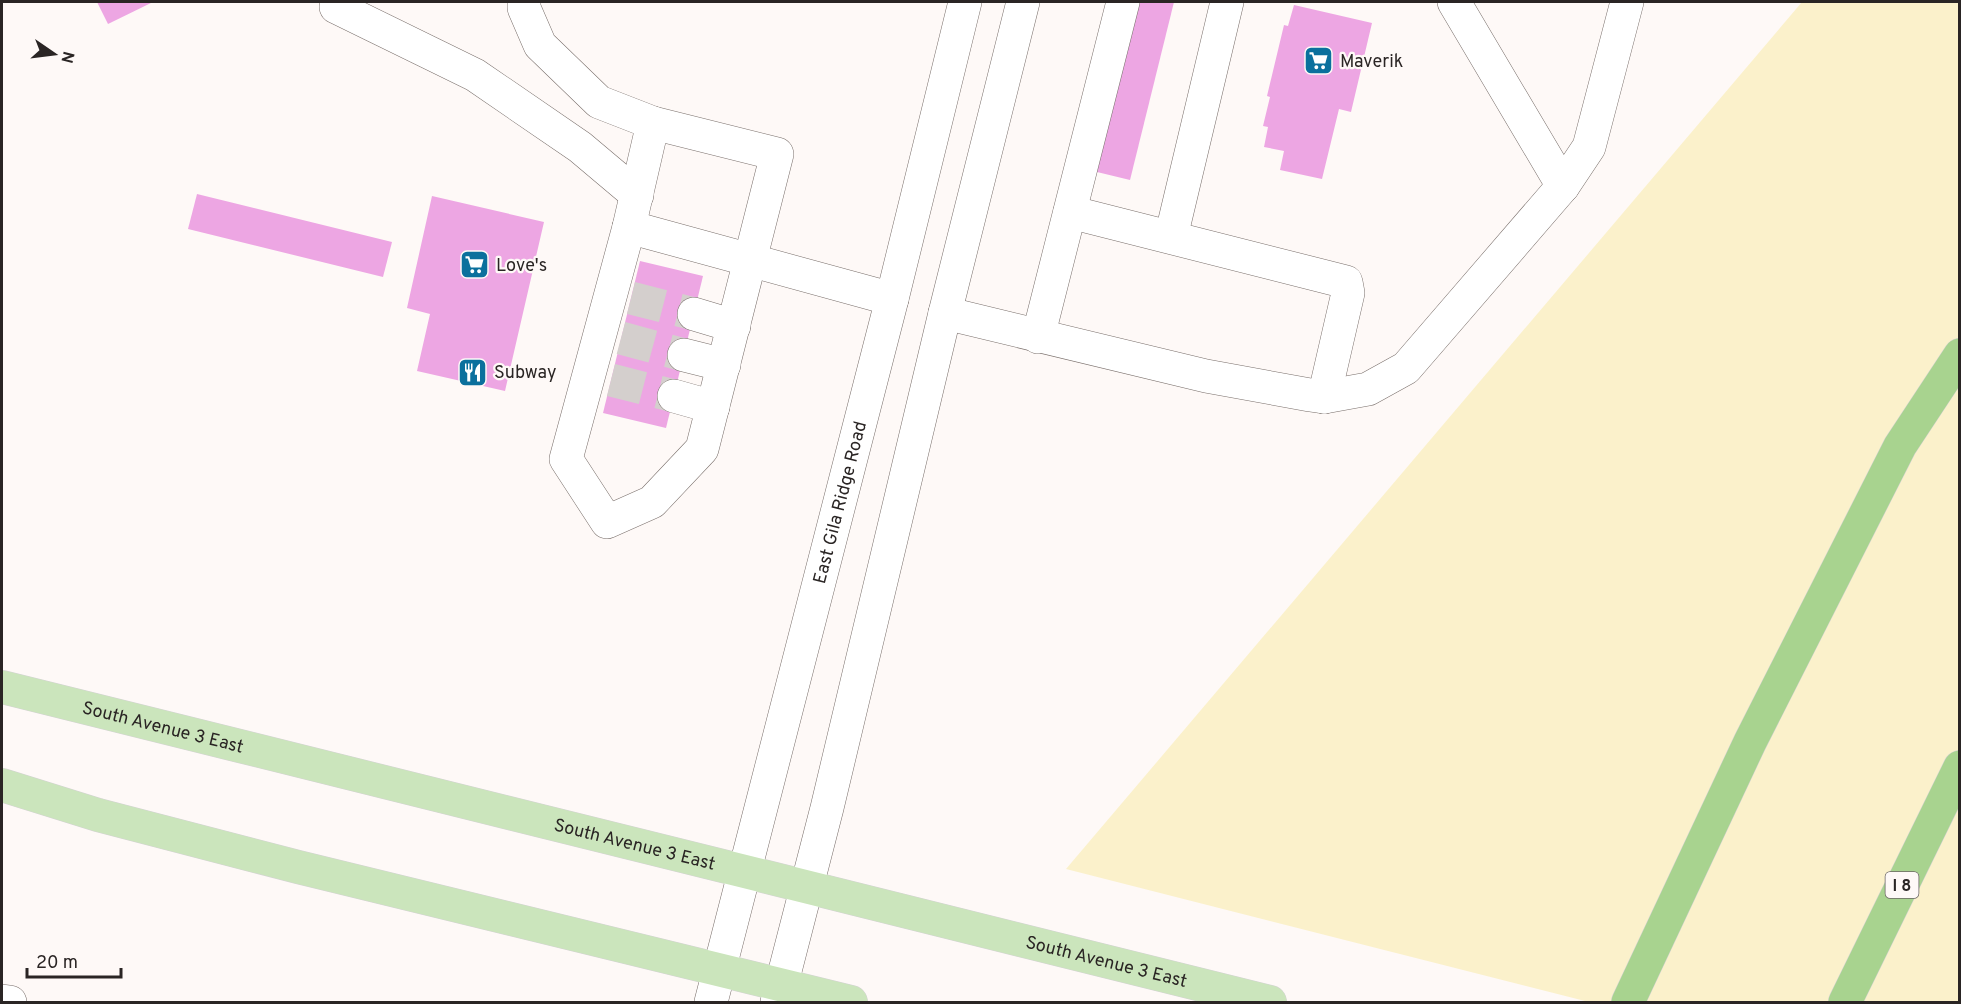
<svg xmlns="http://www.w3.org/2000/svg" width="1961" height="1004" viewBox="0 0 1961 1004" font-family="Overpass,sans-serif">
<style>
.sand{fill:#fbf1cb}
.building{fill:#eda6e3}
.lines{fill:none;stroke-linecap:round;stroke-linejoin:round}
.minor-tunnel{stroke:#d4cfcd;stroke-width:33;stroke-dasharray:33 16;stroke-linecap:butt}
.minor-casing{stroke:#796f6b;stroke-width:34}
.major-casing{stroke:#d4d3d3;stroke-width:34}
.highway-casing{stroke:#d4d3d3;stroke-width:34}
.minor{stroke:#fff;stroke-width:33}
.major{stroke:#cbe5bc;stroke-width:33}
.highway{stroke:#a8d38f;stroke-width:33}
.labels{text-anchor:middle;stroke-width:4.5;stroke-linejoin:round;paint-order:stroke}
.shield{fill:#fef9f7;stroke:#6a6563;stroke-width:1.5}
.shield-label{font-size:16px;font-weight:bold;fill:#2a2524}
.poi-label{font-size:18px;fill:#2a2524;stroke:#fef9f7;text-anchor:start}
.street-label{font-size:18px;fill:#2a2524;stroke:#fef9f7}
</style>
<rect width="100%" height="100%" fill="#fef9f7"/>
<polygon class="sand" points="1802,2 1959,2 1959,1002 1589,1002 1066,869"/>
<g class="building">
<polygon points="97,2 153,2 108,24"/>
<polygon points="1137,2 1174,2 1130,180 1097,172"/>
<polygon points="1294,5 1372,23 1351,112 1339,109 1322,179 1280,170 1284,151 1264,147 1268,127 1263,126 1270,97 1267,96 1284,25 1288,26"/>
<polygon points="197,194 392,242 383,277 188,229"/>
<polygon points="432,196 544,222 505,391 417,371 430,314 407,308"/>
<polygon points="640,261 703,276 666,428 603,413"/>
</g>
<g class="lines">
<g class="minor-tunnel">
<polyline points="631,298 694,314"/>
<polyline points="621,338 684,355"/>
<polyline points="611,380 674,396"/>
</g>
<defs>
<g id="minor">
<polyline points="524,2 524,8 540,45 599,102 653,123"/>
<polyline points="1454,2 1563,186"/>
<polyline points="336,7 475,75 580,147 637,195"/>
<polygon points="653,123 777,154 702,449 652,502 607,522 566,459 629,227"/>
<polyline points="1070,212 1346,282 1348,293 1324,397"/>
<polyline points="629,227 892,299"/>
<polyline points="1171,237 1227,2"/>
<polyline points="945,313 1206,376 1310,395 1324,397 1368,389 1406,368 1563,186 1589,147 1627,2"/>
<polyline points="694,314 734,326"/>
<polyline points="1038,337 1123,2"/>
<polyline points="684,355 724,365"/>
<polyline points="674,396 713,407"/>
<polyline points="2,1001 10,1002"/>
<path id="s1" d="M711 1002 892 299 965 2"/>
<polyline points="777,1002 827,808 945,313 1023,2"/>
</g>
<g id="major">
<path id="s2" d="M2 687 1270 1002"/>
<polyline points="2,785 98,815 298,867 851,1002"/>
</g>
<g id="highway">
<polyline points="1628,1002 1750,742 1900,446 1960,355"/>
<polyline points="1845,1002 1960,767"/>
</g>
</defs>
<use href="#minor" class="minor-casing"/>
<use href="#major" class="major-casing"/>
<use href="#highway" class="highway-casing"/>
<use href="#minor" class="minor"/>
<use href="#major" class="major"/>
<use href="#highway" class="highway"/>
</g>
<defs>
<symbol id="supermarket-square" viewBox="-11 -11 22 22"><rect x="-9" y="-9" width="18" height="18" rx="4" fill="#0b709d" stroke="#fef9f7"/><path d="M-6-5.5h2.5l.6 2H6L4.5 2H-2.5L-4.4-4H-6ZM-1.5 3.2a1.3 1.3 0 1 0 .1 0ZM3 3.2a1.3 1.3 0 1 0 .1 0Z" fill="#fff"/></symbol>
<symbol id="restaurant-square" viewBox="-11 -11 22 22"><rect x="-9" y="-9" width="18" height="18" rx="4" fill="#0b709d" stroke="#fef9f7"/><path d="M-5-6h1v4h1v-4h1v4h1v-4h1v5L-1.5 .5V6h-2V.5L-5-1ZM5-6V6H3V1.5H1.5Q1.5-4 5-6Z" fill="#fff"/></symbol>
</defs>
<g fill-rule="evenodd">
<use href="#supermarket-square" x="1302" y="44" width="33" height="33"/>
<use href="#supermarket-square" x="458" y="248" width="33" height="33"/>
<use href="#restaurant-square" x="456" y="356" width="33" height="33"/>
</g>
<g class="labels">
<rect class="shield" x="1885.5" y="872" width="33" height="26" rx="4.5"/>
<g class="shield-label">
<text x="1902" y="891">I 8</text>
</g>
<g class="poi-label">
<text x="1340" y="67">Maverik</text>
<text x="496" y="271">Love's</text>
<text x="494" y="378">Subway</text>
</g>
<g class="street-label">
<text dy="6" stroke="none"><textPath href="#s1" startOffset="516">East Gila Ridge Road</textPath></text>
<text dy="6" stroke="none"><textPath href="#s2" startOffset="166">South Avenue 3 East</textPath></text>
<text dy="6" stroke="none"><textPath href="#s2" startOffset="652">South Avenue 3 East</textPath></text>
<text dy="6" stroke="none"><textPath href="#s2" startOffset="1138">South Avenue 3 East</textPath></text>
</g>
</g>
<rect width="1961" height="1004" fill="none" stroke="#2a2524" stroke-width="6"/>
<g transform="translate(54 54) rotate(104)" stroke="#fef9f7" stroke-width="4.5" paint-order="stroke">
<path d="M0-4.5L10 22L0 15L-10 22Z" fill="#2a2524"/>
<text y="-9" font-size="16" font-weight="bold" text-anchor="middle" fill="#2a2524">N</text>
</g>
<path d="M27 968v9h94v-9" fill="none" stroke="#2a2524" stroke-width="3"/>
<text x="36" y="968" font-size="18" fill="#2a2524" stroke="#fef9f7" stroke-width="4.5" paint-order="stroke">20 m</text>
</svg>
